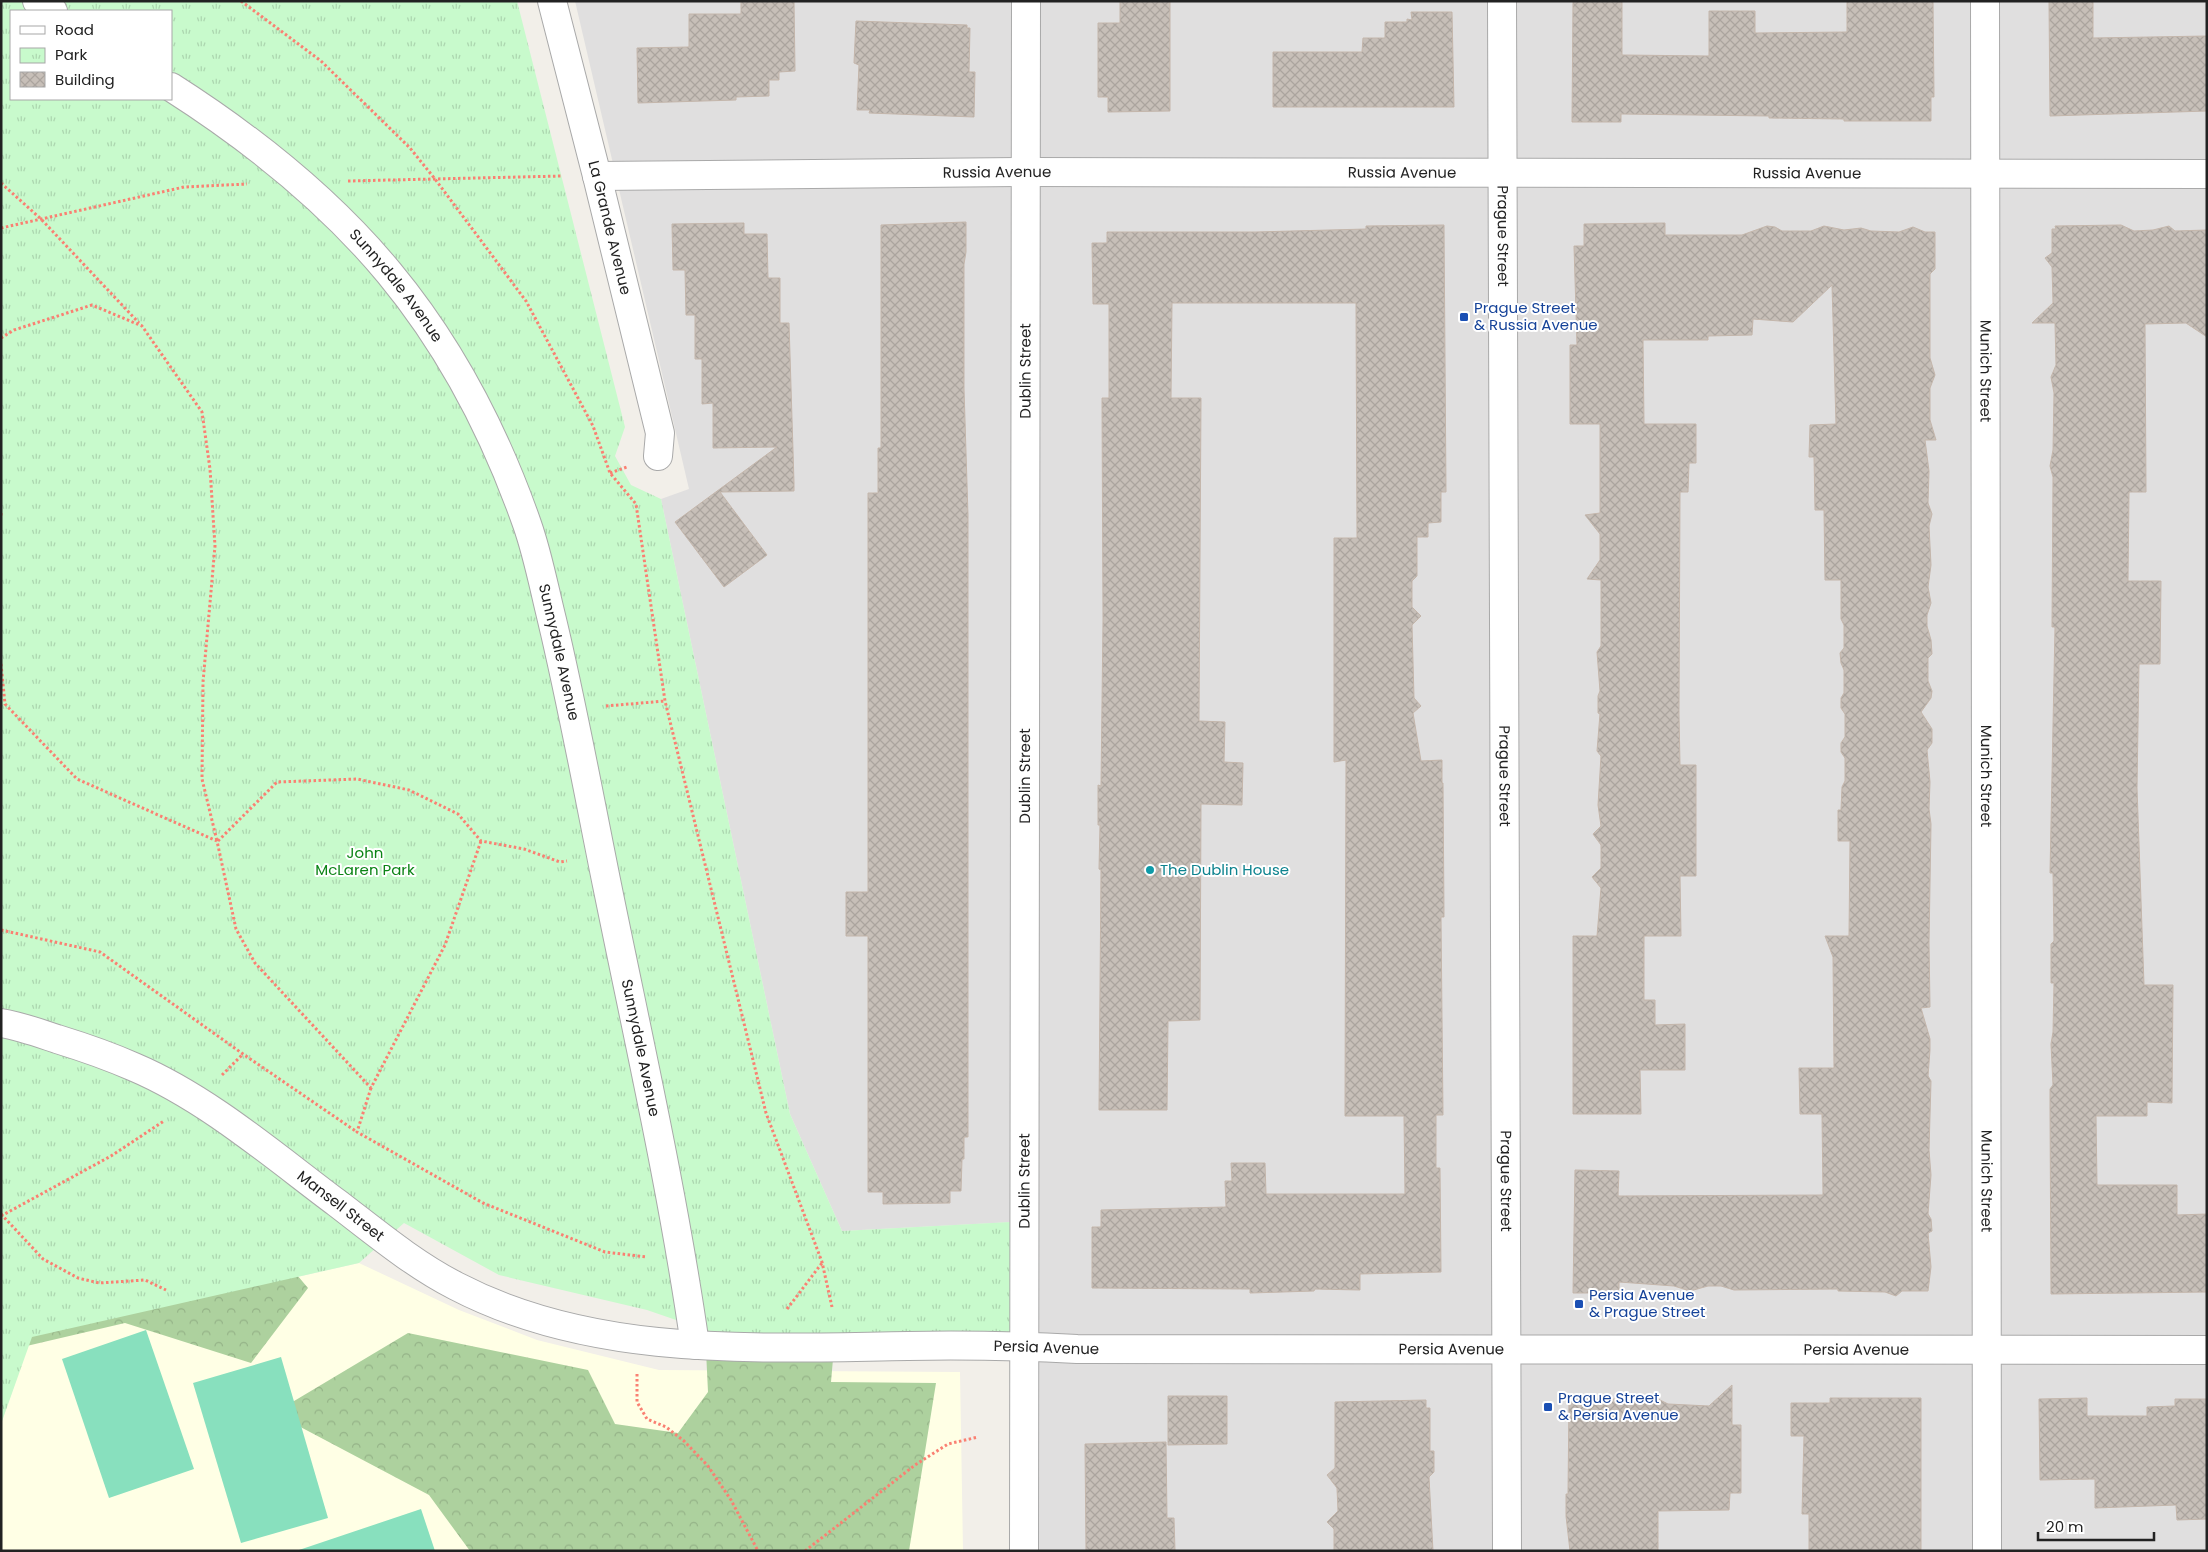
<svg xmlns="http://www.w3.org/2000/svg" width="2208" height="1552" viewBox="0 0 2208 1552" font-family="Poppins,sans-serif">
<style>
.residential{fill:#e0dfdf}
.education{fill:#ffffe5}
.forest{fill:url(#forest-crowns)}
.park{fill:url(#park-tufts);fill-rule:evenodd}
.pitch{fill:#88e0be}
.building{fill:url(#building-cross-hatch);stroke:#c4b6ab}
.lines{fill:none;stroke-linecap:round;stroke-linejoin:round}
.minor-casing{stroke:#a9a9a9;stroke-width:30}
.path{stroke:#fa8072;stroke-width:3;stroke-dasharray:2.5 2.5;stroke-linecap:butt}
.minor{stroke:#fff;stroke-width:28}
.transit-dot{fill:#1a4fb4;stroke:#fff;stroke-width:2}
.culture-dot{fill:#0f9aa8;stroke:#fff;stroke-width:2}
.labels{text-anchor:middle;stroke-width:4;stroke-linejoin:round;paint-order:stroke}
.street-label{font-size:15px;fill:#222;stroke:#fff}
.transit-label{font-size:15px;fill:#164399;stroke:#fff;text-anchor:start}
.park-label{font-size:15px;fill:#0c8416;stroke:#fff}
.culture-label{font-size:15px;fill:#0d838f;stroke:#fff;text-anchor:start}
</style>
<defs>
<pattern id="forest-crowns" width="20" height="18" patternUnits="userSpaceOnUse" patternTransform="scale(1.25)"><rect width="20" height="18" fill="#add19e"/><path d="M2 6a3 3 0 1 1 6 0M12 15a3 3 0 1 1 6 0" fill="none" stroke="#95b388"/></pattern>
<pattern id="park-tufts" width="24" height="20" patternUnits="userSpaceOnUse" patternTransform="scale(1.25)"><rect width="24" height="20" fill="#c8facc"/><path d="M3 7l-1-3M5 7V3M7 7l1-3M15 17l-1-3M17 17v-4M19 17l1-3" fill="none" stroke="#acd6af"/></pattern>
<pattern id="building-cross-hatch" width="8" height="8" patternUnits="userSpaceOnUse" patternTransform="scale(1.25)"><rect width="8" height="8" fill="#c7bfb8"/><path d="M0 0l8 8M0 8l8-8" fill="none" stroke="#aba49e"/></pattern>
</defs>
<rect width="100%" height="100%" fill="#f2efe9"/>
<polygon class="residential" points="575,1 2207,1 2207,1551 1032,1551 1034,1221 842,1231 790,1114 661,499 689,489"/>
<polygon class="education" points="359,1263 459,1310 537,1340 659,1370 960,1372 963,1551 1,1551 1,1424 31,1337"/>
<g class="forest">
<polygon points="1,1074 259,1230 308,1288 251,1363 125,1323 18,1348"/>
<polygon points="705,1330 755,1337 835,1336 831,1382 936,1383 909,1551 470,1551 429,1495 274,1413 408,1333 588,1370 615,1424 678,1433 708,1392"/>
</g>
<path class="park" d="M1 1H517L625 427 615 456 631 485 661 499 790 1114 842 1231 1010 1222 1016 1338 755 1337 705 1330 647 1310 499 1275 404 1223 359 1263 32 1337 1 1424ZM11 11H171V99H11Z"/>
<g class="pitch">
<polygon points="146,1330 194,1469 109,1498 62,1359"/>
<polygon points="281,1357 328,1518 241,1543 193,1383"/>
<polygon points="421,1509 435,1551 296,1551"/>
</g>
<g class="building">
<polygon points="741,1 794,1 795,71 779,72 779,80 769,80 769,96 736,97 736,100 638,103 637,48 689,47 689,14 741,14"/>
<polygon points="1120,1 1170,1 1170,111 1108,112 1108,97 1098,97 1098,23 1120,23"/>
<polygon points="1573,1 1622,1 1622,55 1709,56 1709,11 1755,11 1755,33 1847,32 1847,1 1933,1 1934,97 1931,97 1931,121 1844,121 1844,119 1769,118 1769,116 1621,114 1621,122 1572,122"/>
<polygon points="2049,1 2093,1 2093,38 2207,36 2207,111 2050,116"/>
<polygon points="1411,12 1452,12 1454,107 1273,107 1273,52 1362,52 1363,38 1385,38 1385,22 1407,22 1407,19 1412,20"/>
<polygon points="856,21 967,25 967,28 970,28 969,72 975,72 974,117 869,113 870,110 857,110 859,65 854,63"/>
<polygon points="966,222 966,252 964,264 964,389 968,515 968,1137 964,1137 964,1159 962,1159 961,1191 950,1191 950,1203 883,1204 883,1192 868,1192 868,936 846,936 846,892 868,892 868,493 878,493 878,448 881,448 881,225"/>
<polygon points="744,223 744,234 767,234 768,278 780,278 780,323 789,323 794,483 794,491 720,492 767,555 724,587 675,522 777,447 713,448 713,403 702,404 702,359 695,359 695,315 686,315 685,270 673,270 672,224"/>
<polygon points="1665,223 1665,235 1742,235 1767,226 1775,227 1782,231 1811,231 1824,226 1844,230 1861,228 1871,231 1899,232 1913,227 1925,232 1935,232 1935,269 1930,274 1930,358 1935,375 1930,388 1930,420 1936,440 1925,440 1929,471 1928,503 1932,514 1929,526 1931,565 1928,587 1931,603 1927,615 1927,626 1931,640 1932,654 1928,658 1928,681 1932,691 1931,698 1921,712 1932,729 1932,743 1927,750 1930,782 1929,809 1931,824 1929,943 1930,1007 1921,1008 1930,1039 1930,1050 1928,1076 1931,1081 1929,1150 1931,1175 1928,1214 1931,1219 1932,1231 1928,1233 1931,1267 1928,1291 1902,1291 1896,1296 1885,1292 1838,1291 1838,1289 1734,1290 1721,1286 1708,1286 1690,1291 1674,1286 1619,1282 1619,1293 1573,1293 1575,1170 1619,1171 1618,1196 1823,1195 1822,1114 1800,1114 1799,1068 1834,1068 1833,957 1825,936 1849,936 1850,841 1838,841 1838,810 1841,810 1842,787 1845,781 1845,758 1841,752 1841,743 1845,737 1845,714 1841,708 1841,698 1844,693 1844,670 1841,663 1840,653 1844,648 1844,625 1841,619 1841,580 1825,580 1824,510 1815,510 1814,457 1809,457 1810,425 1836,424 1832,285 1793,322 1753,319 1752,335 1708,336 1708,340 1643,340 1644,424 1696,424 1696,463 1689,463 1688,492 1680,492 1679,714 1680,765 1696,765 1696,876 1680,876 1681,936 1644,936 1644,1000 1655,1000 1655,1025 1685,1024 1685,1070 1640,1070 1641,1114 1573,1114 1573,936 1597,936 1601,888 1592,877 1601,868 1601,845 1593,834 1601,826 1598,805 1601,756 1597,751 1600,714 1598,713 1598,696 1600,691 1597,652 1601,646 1601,580 1587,579 1600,560 1600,534 1585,515 1600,513 1600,424 1570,424 1570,345 1577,345 1574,246 1584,246 1584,224"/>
<polygon points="1444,225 1446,492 1441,492 1441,522 1428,523 1428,537 1417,537 1417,576 1412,581 1412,607 1421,616 1412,625 1414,698 1421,706 1413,713 1421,761 1442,760 1442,783 1443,783 1444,917 1441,917 1443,1115 1436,1115 1436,1168 1440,1168 1441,1272 1360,1274 1360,1290 1315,1289 1314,1291 1250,1293 1250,1289 1092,1288 1092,1227 1101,1227 1101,1210 1226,1207 1225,1181 1232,1181 1231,1163 1265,1163 1266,1194 1405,1194 1404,1116 1345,1116 1346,760 1334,762 1334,538 1357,538 1356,303 1172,303 1171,398 1201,398 1199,721 1225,722 1224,762 1243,763 1242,805 1201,804 1200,1020 1168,1021 1167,1110 1099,1110 1101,870 1099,869 1100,825 1098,825 1098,785 1101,786 1103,620 1102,398 1109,398 1109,304 1093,304 1092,243 1107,243 1107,232 1256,232 1366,229 1366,226"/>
<polygon points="2121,225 2134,231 2153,230 2169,226 2175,231 2207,230 2207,337 2186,323 2145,324 2146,492 2129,492 2128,581 2161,581 2160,664 2139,664 2137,788 2144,985 2173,985 2172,1103 2147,1102 2147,1116 2096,1116 2097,1185 2177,1185 2177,1215 2207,1214 2207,1292 2051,1294 2050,1105 2050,1089 2053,1085 2051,1044 2053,1032 2054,983 2051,983 2051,944 2054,941 2053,873 2050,873 2055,627 2052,627 2053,477 2050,466 2053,450 2054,393 2051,377 2056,365 2055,323 2032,323 2053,303 2052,267 2045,258 2052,253 2052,229 2056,229 2055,226"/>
<polygon points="1732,1385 1732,1425 1741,1425 1741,1493 1730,1493 1729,1510 1658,1511 1658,1551 1570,1551 1566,1516 1566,1494 1568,1494 1569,1399 1638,1399 1652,1396 1668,1404 1709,1406"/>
<polygon points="1168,1396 1227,1396 1227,1444 1168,1445"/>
<polygon points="1830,1398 1921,1398 1921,1551 1809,1551 1809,1514 1802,1514 1804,1436 1791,1436 1791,1403 1830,1403"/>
<polygon points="2087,1398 2087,1416 2147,1416 2147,1407 2175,1406 2175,1399 2207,1399 2207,1519 2177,1520 2176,1505 2095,1508 2095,1479 2040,1480 2039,1399"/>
<polygon points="1426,1400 1426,1408 1430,1408 1430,1451 1434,1451 1434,1472 1429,1477 1433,1551 1334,1551 1334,1529 1327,1522 1338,1511 1337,1488 1327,1475 1335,1468 1335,1402"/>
<polygon points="1166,1442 1167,1518 1174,1518 1175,1551 1086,1551 1085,1444"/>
</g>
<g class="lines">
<defs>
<g id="minor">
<polyline points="37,1 53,11"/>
<path id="s1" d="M552 1 597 176 660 433 658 456"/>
<path id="s2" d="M1502 1 1507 1551"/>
<path id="s3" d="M1985 1 1987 1551"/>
<path id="s4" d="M171 87C348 200 457 324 527 524 538 555 544 588 552 620 573 708 589 796 607 885 638 1038 673 1191 695 1345"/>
<path id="s5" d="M597 176 1027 172 2207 174"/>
<path id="s6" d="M1 1023C20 1026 39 1033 57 1039 83 1047 109 1056 134 1067 207 1098 274 1156 337 1203 375 1232 413 1264 456 1286 594 1358 758 1348 908 1346 964 1345 1021 1346 1077 1349L2207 1350"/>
<path id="s7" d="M1024 1551 1026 1"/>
</g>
</defs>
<use href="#minor" class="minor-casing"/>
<g class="path">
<polyline points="241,1 321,61 410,148 435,179 526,301 593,426 610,473 636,504 665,701 766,1113 822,1262 832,1307"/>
<polyline points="348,181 562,176"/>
<polyline points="1,183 41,219 139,323"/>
<polyline points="1,228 184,187 247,184"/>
<polyline points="1,338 14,330 92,305 142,326 202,412 210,469 215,546 203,682 202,779 217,841"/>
<polyline points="610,473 627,467"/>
<polyline points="1,513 1,518"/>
<polyline points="1,664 5,704 77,779 217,841 236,929 255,963 371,1088 445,945 481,841"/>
<polyline points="606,706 665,701"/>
<polyline points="218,841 277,782 357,779 409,790 458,814 481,841 524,849 560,862 567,861"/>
<polyline points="1,930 100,952 243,1054 357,1132"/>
<polyline points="222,1075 243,1054"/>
<polyline points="371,1088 357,1132 483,1203 605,1252 647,1257"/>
<polyline points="1,1214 43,1259 78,1278 99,1283 145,1280 166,1290"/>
<polyline points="1,1216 111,1156 164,1121"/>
<polyline points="787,1309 822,1263"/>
<polyline points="637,1374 637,1402 647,1419 666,1427 684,1441 708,1466 731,1500 758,1551"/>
<polyline points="805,1551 915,1465 948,1444 978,1437"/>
</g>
<use href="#minor" class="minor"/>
</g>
<g class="transit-dot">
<rect x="1459" y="312" width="10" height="10" rx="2.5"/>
<rect x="1574" y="1299" width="10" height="10" rx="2.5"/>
<rect x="1543" y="1402" width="10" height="10" rx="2.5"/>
</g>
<circle class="culture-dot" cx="1150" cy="870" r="5"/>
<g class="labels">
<g class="street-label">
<text dy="5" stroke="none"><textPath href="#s5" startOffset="400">Russia Avenue</textPath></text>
<text dy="5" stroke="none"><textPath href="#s5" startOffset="805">Russia Avenue</textPath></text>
<text dy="5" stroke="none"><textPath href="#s5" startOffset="1210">Russia Avenue</textPath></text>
<text dy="5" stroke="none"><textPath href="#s1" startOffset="234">La Grande Avenue</textPath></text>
<text dy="5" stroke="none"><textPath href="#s2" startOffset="235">Prague Street</textPath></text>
<text dy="5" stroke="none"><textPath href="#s4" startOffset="302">Sunnydale Avenue</textPath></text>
<text dy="5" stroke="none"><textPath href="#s7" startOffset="1180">Dublin Street</textPath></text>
<text dy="5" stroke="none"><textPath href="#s3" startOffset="370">Munich Street</textPath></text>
<text dy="5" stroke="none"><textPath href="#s4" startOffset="708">Sunnydale Avenue</textPath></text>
<text dy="5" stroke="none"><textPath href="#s7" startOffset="775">Dublin Street</textPath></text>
<text dy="5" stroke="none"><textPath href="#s2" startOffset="775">Prague Street</textPath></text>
<text dy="5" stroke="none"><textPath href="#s3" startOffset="775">Munich Street</textPath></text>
<text dy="5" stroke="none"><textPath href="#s4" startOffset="1112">Sunnydale Avenue</textPath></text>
<text dy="5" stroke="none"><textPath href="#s7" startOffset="370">Dublin Street</textPath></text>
<text dy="5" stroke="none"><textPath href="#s2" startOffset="1180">Prague Street</textPath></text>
<text dy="5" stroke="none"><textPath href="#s3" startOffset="1180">Munich Street</textPath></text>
<text dy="5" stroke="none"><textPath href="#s6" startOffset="390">Mansell Street</textPath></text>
<text dy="5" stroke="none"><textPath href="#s6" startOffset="1130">Persia Avenue</textPath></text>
<text dy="5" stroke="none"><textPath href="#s6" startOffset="1535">Persia Avenue</textPath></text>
<text dy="5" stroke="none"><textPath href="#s6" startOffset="1940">Persia Avenue</textPath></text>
</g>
<g class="transit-label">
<text x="1474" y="313">Prague Street<tspan x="1474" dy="17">&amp; Russia Avenue</tspan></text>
<text x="1589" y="1300">Persia Avenue<tspan x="1589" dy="17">&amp; Prague Street</tspan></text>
<text x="1558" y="1403">Prague Street<tspan x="1558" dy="17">&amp; Persia Avenue</tspan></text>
</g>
<g class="park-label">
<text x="365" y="858">John<tspan x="365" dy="17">McLaren Park</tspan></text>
</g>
<g class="culture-label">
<text x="1160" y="875">The Dublin House</text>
</g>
</g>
<rect width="2208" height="1552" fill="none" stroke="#222222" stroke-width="5"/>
<rect x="10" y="10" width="162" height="90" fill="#ffffff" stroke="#a7a7a7"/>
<rect x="20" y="26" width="25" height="8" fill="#ffffff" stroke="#a7a7a7"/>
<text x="55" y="35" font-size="15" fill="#222222">Road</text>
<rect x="20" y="48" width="25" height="15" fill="url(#park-tufts)" stroke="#a7a7a7"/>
<text x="55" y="60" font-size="15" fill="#222222">Park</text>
<rect x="20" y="72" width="25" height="15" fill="url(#building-cross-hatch)" stroke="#a7a7a7"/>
<text x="55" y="85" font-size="15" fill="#222222">Building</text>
<path d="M2038 1532v8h116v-8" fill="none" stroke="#222222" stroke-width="2.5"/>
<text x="2046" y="1532" font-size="15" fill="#222222" stroke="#ffffff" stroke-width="4" paint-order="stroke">20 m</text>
</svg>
